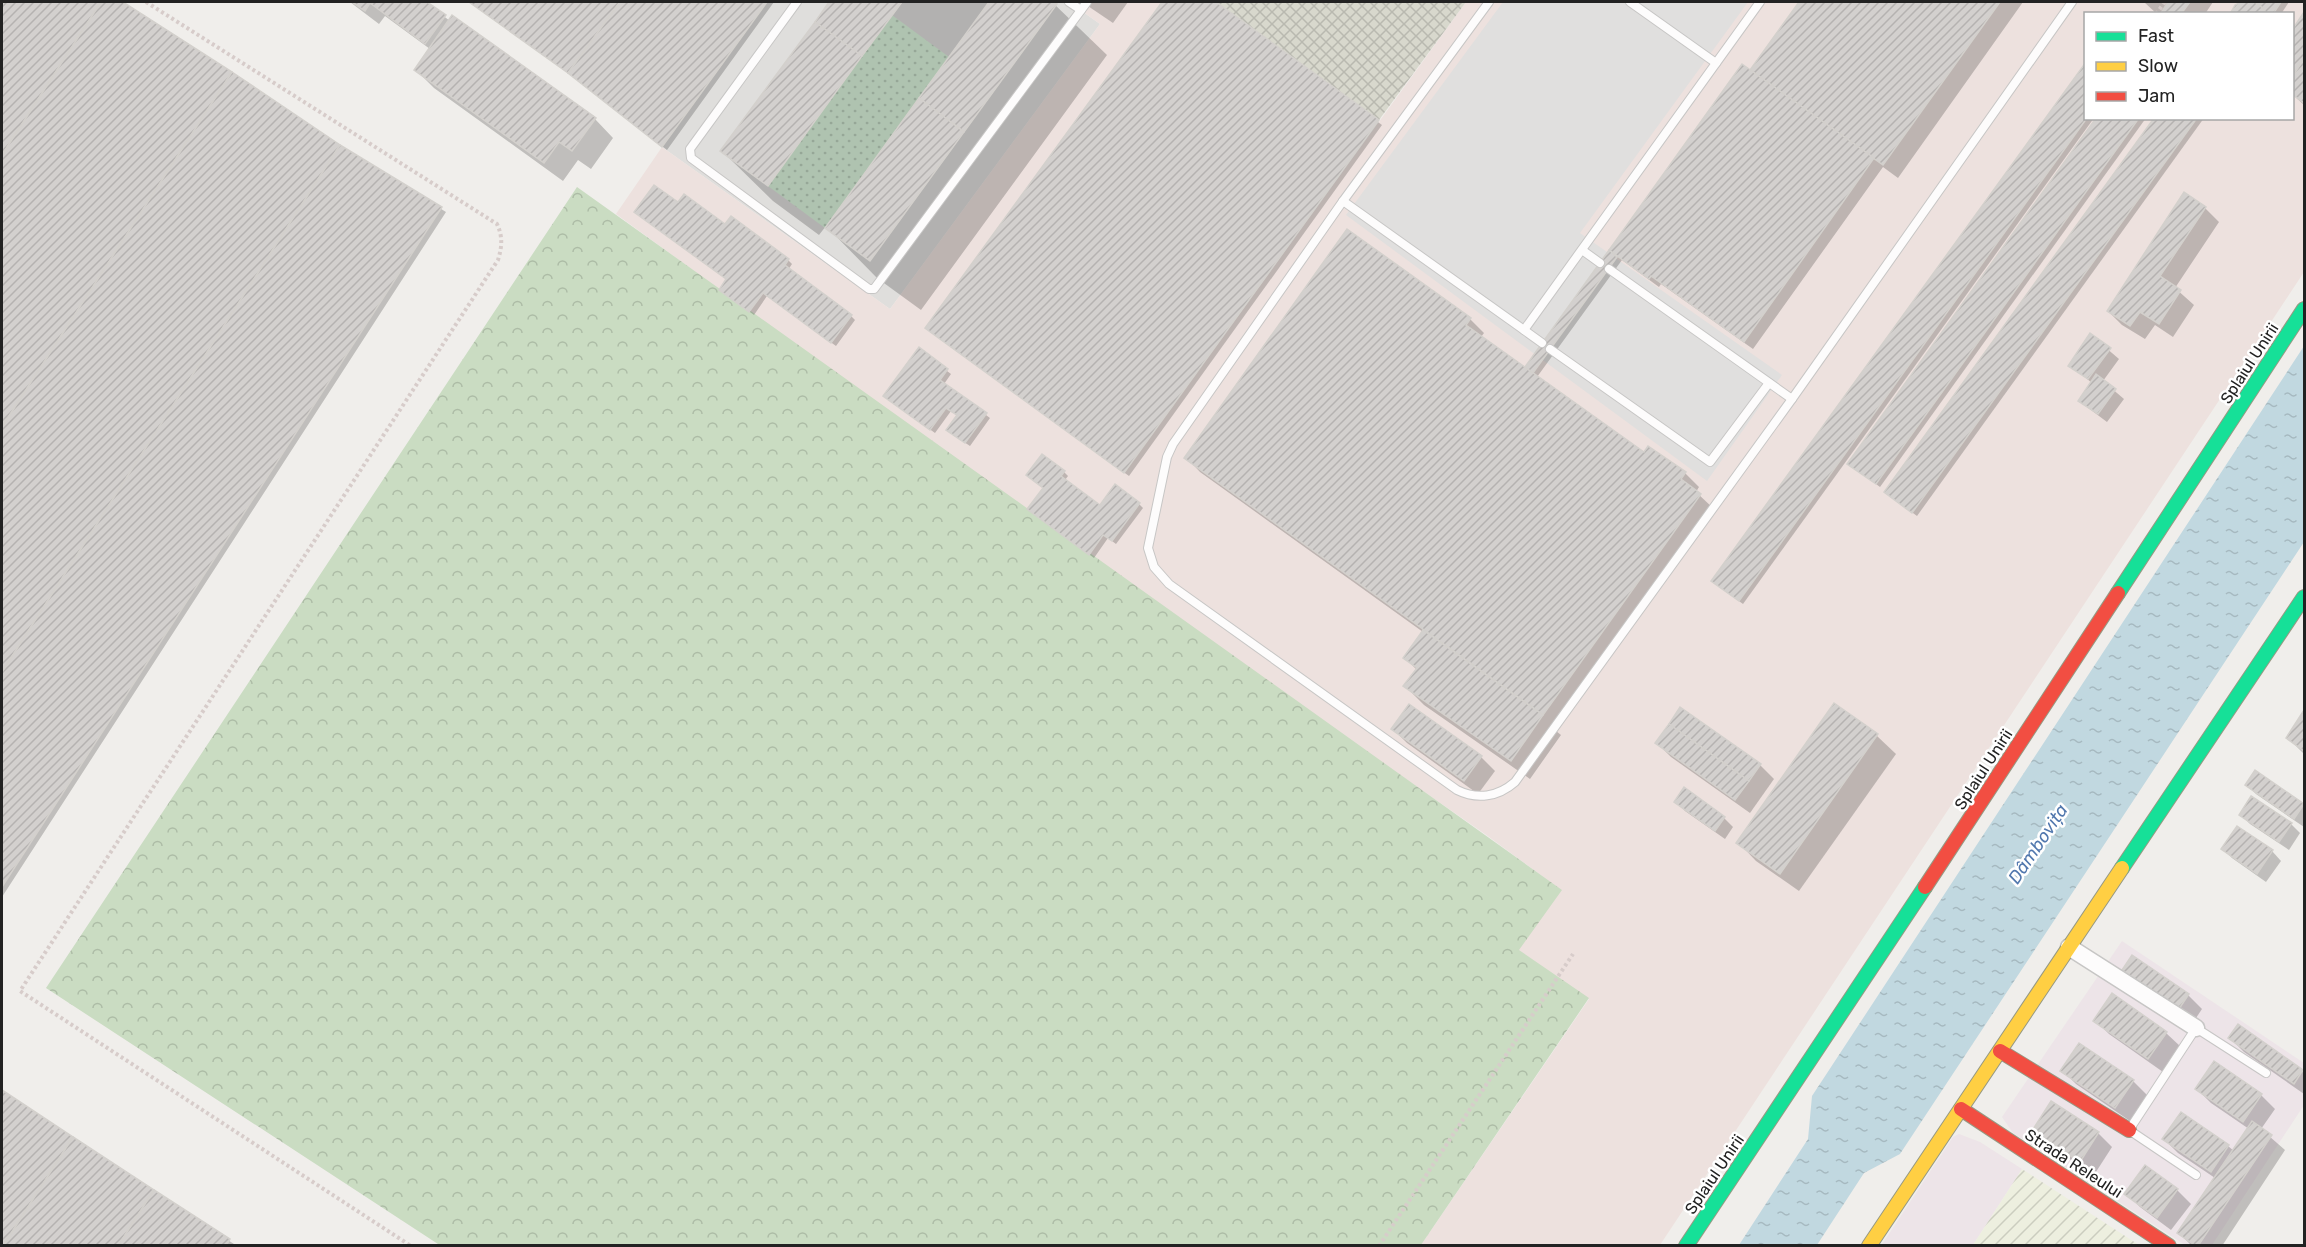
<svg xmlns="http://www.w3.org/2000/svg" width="2306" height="1247" viewBox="0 0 2306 1247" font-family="Rubik,sans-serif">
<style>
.residential{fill:#dfdedc}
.commercial{fill:#ede1de;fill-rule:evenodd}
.industrial{fill:#ede4e8}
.construction{fill:url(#construction-cross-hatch)}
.farmland{fill:url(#farmland-furrows)}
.forest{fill:url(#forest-crowns)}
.park{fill:url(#park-dots)}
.parking{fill:#e0dfde}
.water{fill:url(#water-ripples)}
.shadow{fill:#0003}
.building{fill:url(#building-hatch);stroke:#d3d0cc;stroke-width:1.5}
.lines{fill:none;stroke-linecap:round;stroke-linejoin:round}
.lane-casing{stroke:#c7c6c5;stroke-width:10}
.street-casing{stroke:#c7c6c5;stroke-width:19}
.fast-casing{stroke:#969983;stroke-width:16}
.slow-casing{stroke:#969983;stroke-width:16}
.jam-casing{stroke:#969983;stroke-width:16}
.path{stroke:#d7ccca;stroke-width:4;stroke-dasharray:3 3;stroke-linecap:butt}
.lane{stroke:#fdfcfc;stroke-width:8}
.street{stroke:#fdfcfc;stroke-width:16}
.fast{stroke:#16e098;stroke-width:14}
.slow{stroke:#ffcf43;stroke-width:14}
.jam{stroke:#f24e42;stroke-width:14}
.labels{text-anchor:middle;stroke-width:5;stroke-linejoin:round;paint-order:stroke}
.street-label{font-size:16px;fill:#222;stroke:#fff}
.water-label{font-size:18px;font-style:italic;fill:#5278ae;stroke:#fff}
</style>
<defs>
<pattern id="construction-cross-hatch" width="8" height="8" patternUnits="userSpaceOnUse" patternTransform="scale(1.5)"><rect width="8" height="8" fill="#d8d8cd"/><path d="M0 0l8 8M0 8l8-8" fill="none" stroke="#b9b9b0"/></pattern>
<pattern id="farmland-furrows" width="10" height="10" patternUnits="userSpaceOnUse" patternTransform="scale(1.5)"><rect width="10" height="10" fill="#edefdf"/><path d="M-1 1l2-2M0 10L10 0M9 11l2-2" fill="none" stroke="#cbcdbf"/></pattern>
<pattern id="forest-crowns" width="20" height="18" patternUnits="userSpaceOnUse" patternTransform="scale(1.5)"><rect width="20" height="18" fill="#cadcc2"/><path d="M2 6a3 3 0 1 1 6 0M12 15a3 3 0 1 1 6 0" fill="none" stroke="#adbca6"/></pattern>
<pattern id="park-dots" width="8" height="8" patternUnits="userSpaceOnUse" patternTransform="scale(1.5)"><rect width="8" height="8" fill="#dbf4dd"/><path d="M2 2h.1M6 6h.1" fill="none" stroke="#bcd1bd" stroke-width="1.8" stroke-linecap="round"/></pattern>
<pattern id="water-ripples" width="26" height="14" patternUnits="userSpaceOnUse" patternTransform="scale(1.5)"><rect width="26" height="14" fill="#c1d8e0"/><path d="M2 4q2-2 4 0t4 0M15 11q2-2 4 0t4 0" fill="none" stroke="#a6b9c0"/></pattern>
<pattern id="building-hatch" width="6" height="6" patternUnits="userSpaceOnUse" patternTransform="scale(1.5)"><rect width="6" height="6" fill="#d3d0ce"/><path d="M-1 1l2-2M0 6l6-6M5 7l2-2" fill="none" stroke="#b5b2b1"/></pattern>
</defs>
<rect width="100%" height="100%" fill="#f0eeeb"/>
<polygon class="residential" points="767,2 1069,2 1100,24 890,309 662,147"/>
<path class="commercial" d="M1069 2H1162L926 328 1124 473 1466 2H2304V272L1660 1245H1421L1589 999 1518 950 1561 890 1485 834 1097 565 616 214 662 147 890 309 1100 24ZM2086 14H2292V118H2086Z"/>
<g class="industrial">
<polygon points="2122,941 2304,1063 2304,1105 2212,1245 2185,1245 2013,1133 2002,1117"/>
<polygon points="1959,1134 1980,1142 2022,1169 1973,1245 1881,1246 1953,1137"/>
</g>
<polygon class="construction" points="1216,2 1466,2 1379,120"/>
<polygon class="farmland" points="2022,1169 2139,1245 1973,1245"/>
<polygon class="forest" points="577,187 1562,890 1519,950 1589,998 1421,1245 441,1246 46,988"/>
<polygon class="park" points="892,15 949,57 825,228 768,186"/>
<polygon class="parking" points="1503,2 1748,2 1580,233 1782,375 1707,481 1346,215"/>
<polygon class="water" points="2304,346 2304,542 1900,1154 1864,1173 1817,1245 1739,1245 1808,1139 1812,1096"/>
<g class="shadow">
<polygon points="2,2 119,2 339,146 446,212 2,897"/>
<polygon points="350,2 425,2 450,21 595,119 613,138 591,169 578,160 563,181 434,88 415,69 430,49 385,16 379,24"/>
<polygon points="469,2 774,2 667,150 574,77"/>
<polygon points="831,2 1052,2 1107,55 921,310 877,278 826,226 819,235 773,201 722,151"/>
<polygon points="1082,2 1128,2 1113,23"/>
<polygon points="1164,2 1213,2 1382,125 1129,476 927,328"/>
<polygon points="1801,2 2023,2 1898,178 1883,167 1753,349 1661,284 1659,287 1622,260 1537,377 1644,454 1685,473 1699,487 1696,492 1714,509 1556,731 1561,735 1530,779 1424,705 1405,686 1417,670 1405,658 1423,632 1200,472 1186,457 1470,319 1484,333 1481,337 1531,373 1527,366 1611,251 1750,72"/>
<polygon points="2144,2 2213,2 2205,14 2157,14"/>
<polygon points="2239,2 2289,2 2281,14 2232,14"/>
<polygon points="2304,15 2304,105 2292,94 2292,33"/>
<polygon points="2086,118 2094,118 1743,604 1717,585"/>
<polygon points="2098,118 2146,118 1880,487 1853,467"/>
<polygon points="2156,118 2204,118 1917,516 1890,496"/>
<polygon points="679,204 788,260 792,264 788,270 851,316 855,320 836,346 767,296 754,315 725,294 728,280"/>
<polygon points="2205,208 2219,222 2175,288 2194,305 2173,337 2155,325 2145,339 2122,325 2108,311"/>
<polygon points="2091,335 2119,359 2103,381 2124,399 2107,422 2079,401 2092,383 2070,365"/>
<polygon points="919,350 951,374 944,384 990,418 970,446 952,434 958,416 951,411 935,433 889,400"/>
<polygon points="1064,472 1068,476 1065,480 1100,507 1139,504 1143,508 1116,544 1108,538 1094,558 1034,513"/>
<polygon points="1835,706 1877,736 1896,754 1799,891 1756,861 1738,842"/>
<polygon points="2304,713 2304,754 2288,738"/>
<polygon points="1393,729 1481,757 1495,771 1478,794 1407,743"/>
<polygon points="1657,743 1760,765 1774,779 1750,813 1671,757"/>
<polygon points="2256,772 2304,806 2304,827 2256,794 2247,785"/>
<polygon points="1676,801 1724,818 1733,827 1725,839 1685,811"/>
<polygon points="2241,815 2291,824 2300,833 2289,850 2250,824"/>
<polygon points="2238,828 2272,851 2281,861 2266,882 2232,858 2223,849"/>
<polygon points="2124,970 2188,995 2202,1009 2194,1021 2138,984"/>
<polygon points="2112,995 2166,1033 2181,1047 2163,1072 2109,1034 2095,1020"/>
<polygon points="2238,1026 2304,1073 2304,1094 2244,1052 2230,1038"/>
<polygon points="2062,1070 2133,1081 2147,1095 2130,1121 2076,1084"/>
<polygon points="2197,1089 2261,1095 2275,1109 2261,1129 2285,1150 2222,1246 2192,1246 2179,1233 2215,1178 2178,1153 2164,1139 2228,1146 2234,1151 2249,1129 2211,1103"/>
<polygon points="2,1092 237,1246 2,1246"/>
<polygon points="2034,1131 2098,1133 2112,1147 2094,1175 2048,1145"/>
<polygon points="2177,1190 2191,1204 2171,1230 2140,1207 2126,1193"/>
</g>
<g class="building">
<polygon points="2,2 101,2 2,155"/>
<polygon points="101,2 123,2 232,72 2,427 2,155"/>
<polygon points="352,2 427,2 446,15 425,44 370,3 365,11"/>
<polygon points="469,2 620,2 568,73"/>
<polygon points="620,2 767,2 662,147 568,73"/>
<polygon points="829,2 902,2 862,56 815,22"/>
<polygon points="989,2 1054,2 1057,4 964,132 919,98"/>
<polygon points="1162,2 1216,2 1379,120 1124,473 925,328"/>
<polygon points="1799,2 2000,2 1883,165 1750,70"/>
<polygon points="2168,2 2190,2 2181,14 2162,14 2161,13"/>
<polygon points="2241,2 2255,2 2264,9 2266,14 2230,14 2235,5"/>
<polygon points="2255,2 2281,2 2273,14 2266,14 2264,9"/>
<polygon points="2304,12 2304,59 2292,77 2292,30"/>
<polygon points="452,15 596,118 572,151 559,142 544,163 414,70"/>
<polygon points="815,22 862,56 768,186 720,151"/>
<polygon points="2304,59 2304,103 2292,94 2292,77"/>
<polygon points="2086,62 2086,118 2087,118 1739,601 1711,581"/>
<polygon points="1742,64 1874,158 1744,342 1651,276 1649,279 1609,250"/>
<polygon points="232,72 340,145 2,672 2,427"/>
<polygon points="919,98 964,132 870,261 825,228"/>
<polygon points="2096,118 2139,118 1876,484 1847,464"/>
<polygon points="2154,118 2197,118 1912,513 1884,492"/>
<polygon points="340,145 442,207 2,887 2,672"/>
<polygon points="654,185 678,202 684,194 725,224 731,216 789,259 785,265 852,315 831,343 763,293 749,312 719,290 726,279 634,212"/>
<polygon points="2184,192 2206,207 2160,276 2181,290 2159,324 2140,312 2130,326 2107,311"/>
<polygon points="1347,229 1471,318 1466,325 1644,452 1648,446 1686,472 1681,479 1701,494 1543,715 1184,458"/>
<polygon points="1609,250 1617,257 1533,373 1525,367"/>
<polygon points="2090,333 2111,348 2088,379 2068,366"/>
<polygon points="919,347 948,369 940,380 987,413 965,443 946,430 957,415 946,408 930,430 883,396"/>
<polygon points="2096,374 2116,389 2098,414 2078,401"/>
<polygon points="1042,454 1065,471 1061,476 1100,505 1115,484 1140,503 1112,541 1103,535 1089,555 1027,509 1043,488 1026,475"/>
<polygon points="1423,630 1543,715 1511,761 1403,686 1417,668 1403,658"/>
<polygon points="1834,703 1878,734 1780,874 1736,843"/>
<polygon points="1409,704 1482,756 1464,781 1391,729"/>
<polygon points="1680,707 1761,764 1749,781 1669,724"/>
<polygon points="2304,710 2304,751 2286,738"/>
<polygon points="1669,724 1749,781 1735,800 1655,743"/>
<polygon points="2255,770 2304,804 2294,819 2245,785"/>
<polygon points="1684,787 1725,817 1715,831 1674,802"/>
<polygon points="2251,796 2292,823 2279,842 2239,815"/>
<polygon points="2237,826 2273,850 2257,874 2221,849"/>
<polygon points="2132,955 2189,994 2179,1009 2122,970"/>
<polygon points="2112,993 2167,1032 2148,1059 2093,1021"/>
<polygon points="2238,1024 2303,1070 2294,1084 2228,1038"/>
<polygon points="2079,1043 2134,1080 2115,1108 2060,1071"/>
<polygon points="2214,1061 2262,1094 2243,1122 2195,1089"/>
<polygon points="2,1090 73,1137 3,1246 2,1246"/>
<polygon points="2051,1101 2099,1132 2080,1162 2032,1131"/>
<polygon points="2181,1112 2229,1145 2211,1172 2162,1139"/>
<polygon points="2252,1121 2272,1135 2198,1246 2196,1246 2177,1233"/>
<polygon points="73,1137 154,1190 118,1246 3,1246"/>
<polygon points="2145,1165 2178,1189 2157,1218 2124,1194"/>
<polygon points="154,1190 230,1239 226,1246 118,1246"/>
</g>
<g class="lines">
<defs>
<g id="lane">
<polyline points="797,2 690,149 691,158 869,289 874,289 1087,2"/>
<polyline points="1069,2 1081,10"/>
<path d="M1489 2 1343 201 1173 444 1167 457 1148 548 1154 567 1169 584 1457 790C1477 800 1498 797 1515 782L1792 399 2072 2"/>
<polyline points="1630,2 1716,63"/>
<polyline points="1343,201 1524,330 1760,2"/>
<polyline points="1582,250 1600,263"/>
<polyline points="1609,269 1792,399"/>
<polyline points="1524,330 1542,343"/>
<polyline points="1550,349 1710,462 1769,383"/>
<polyline points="2196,1175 2129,1130 2196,1028 2266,1073"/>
</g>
<polyline id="street" points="2069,947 2196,1028"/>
<g id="fast">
<polyline points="2118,593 2304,309"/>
<polyline points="2122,868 2304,597"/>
<polyline points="1686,1246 1925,887"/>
</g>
<polyline id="slow" points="1869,1246 2122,868"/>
<g id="jam">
<polyline points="1925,887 2118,593"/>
<polyline points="2000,1051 2129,1130"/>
<polyline points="1961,1109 2169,1246"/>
</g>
</defs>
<use href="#lane" class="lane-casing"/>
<use href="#street" class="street-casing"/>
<use href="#fast" class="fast-casing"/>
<use href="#slow" class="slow-casing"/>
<use href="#jam" class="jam-casing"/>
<g class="path">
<path d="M146 2 497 224C503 237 502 247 498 260L20 991 411 1246"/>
<polyline points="2156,14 2165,2"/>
<polyline points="1379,1246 1573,954"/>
</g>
<use href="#lane" class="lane"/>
<use href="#street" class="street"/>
<use href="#fast" class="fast"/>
<use href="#slow" class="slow"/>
<use href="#jam" class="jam"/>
</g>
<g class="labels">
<g class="street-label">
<text transform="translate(2249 363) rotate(-57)" y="6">Splaiul Unirii</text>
<text transform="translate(1983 769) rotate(-57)" y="6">Splaiul Unirii</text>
<text transform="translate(2074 1163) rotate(33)" y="6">Strada Releului</text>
<text transform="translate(1714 1174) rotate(-56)" y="6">Splaiul Unirii</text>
</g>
<g class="water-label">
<text transform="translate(2038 844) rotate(-56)" y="6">Dâmbovița</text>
</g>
</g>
<rect width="2306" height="1247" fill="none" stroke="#222222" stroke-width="6"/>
<rect x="2084" y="12" width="210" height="108" fill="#ffffff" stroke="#a7a7a7" stroke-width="1.5"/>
<rect x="2096" y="32" width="30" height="9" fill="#16e098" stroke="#a7a7a7" stroke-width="1.5"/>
<text x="2138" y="42" font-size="18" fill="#222222">Fast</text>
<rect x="2096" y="62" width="30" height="9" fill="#ffcf43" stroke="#a7a7a7" stroke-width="1.5"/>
<text x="2138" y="72" font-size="18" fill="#222222">Slow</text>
<rect x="2096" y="92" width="30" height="9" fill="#f24e42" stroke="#a7a7a7" stroke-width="1.5"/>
<text x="2138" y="102" font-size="18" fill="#222222">Jam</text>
</svg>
